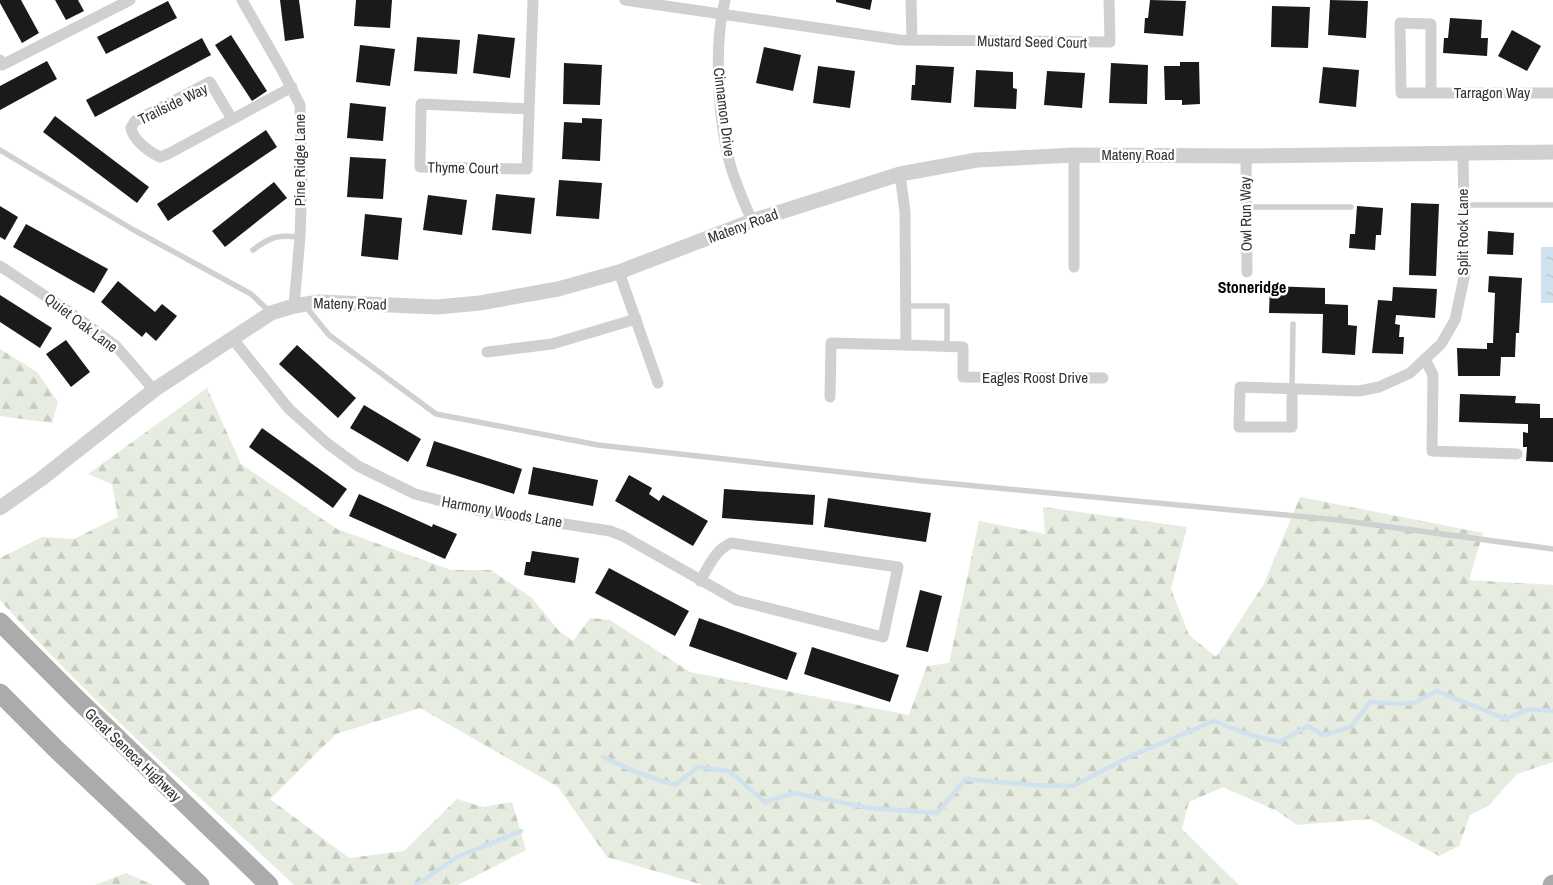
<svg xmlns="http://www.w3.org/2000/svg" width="1553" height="885" viewBox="0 0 1553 885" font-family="'Archivo Narrow',sans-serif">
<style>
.forest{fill:url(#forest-firs)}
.water{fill:url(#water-ripples)}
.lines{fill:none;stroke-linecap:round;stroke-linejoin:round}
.stream{stroke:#cfe2ee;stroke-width:4.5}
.building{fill:#1a1a1a}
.service{stroke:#d0d0d0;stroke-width:5.5}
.minor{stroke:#d0d0d0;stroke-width:11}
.tertiary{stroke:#d0d0d0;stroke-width:15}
.primary{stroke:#ababab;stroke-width:19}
.labels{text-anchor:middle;stroke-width:5;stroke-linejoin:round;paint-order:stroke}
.street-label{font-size:15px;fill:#333;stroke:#fff}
.neighbourhood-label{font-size:16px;font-weight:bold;fill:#000;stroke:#fff}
</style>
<defs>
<pattern id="forest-firs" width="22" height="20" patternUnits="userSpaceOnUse" patternTransform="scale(1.25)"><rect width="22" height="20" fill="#e6ecdf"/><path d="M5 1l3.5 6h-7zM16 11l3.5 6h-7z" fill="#c6cbc0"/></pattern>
<pattern id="water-ripples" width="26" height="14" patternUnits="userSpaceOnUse" patternTransform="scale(1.25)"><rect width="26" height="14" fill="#cfe2ee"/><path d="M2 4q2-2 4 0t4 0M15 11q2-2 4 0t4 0" fill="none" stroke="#b2c2cd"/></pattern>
</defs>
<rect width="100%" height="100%" fill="#fff"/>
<g class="forest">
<polygon points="0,349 37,372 58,402 52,423 0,416"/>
<path d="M207 388 241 464 337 529 451 570H491L532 598 559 631 573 641 590 618 610 620 690 672 909 715 927 666 949 663 979 521 1045 534 1043 507 1187 527 1171 589 1189 635 1216 657 1264 584 1300 497 1483 533 1469 580 1553 585V762L1517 774 1488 806 1470 815 1459 846 1439 856 1370 819 1297 825 1277 811 1223 787 1189 802 1182 829 1239 885H703L607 857 558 787 420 708 336 734 270 799 349 858 404 851 457 799 483 807 512 802 526 850 458 885H294C195 792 91 702 0 600V558L42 537 74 539 118 517 112 484 88 474Z"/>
<polygon points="126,873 153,885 95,885"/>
</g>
<rect class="water" x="1541" y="247" width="12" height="56"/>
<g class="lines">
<g class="stream">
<polyline points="603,757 638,773 675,785 698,767 729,771 765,802 794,793 870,808 937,813 966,779 1033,785 1073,786 1131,756 1214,721 1247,734 1279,742 1308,726 1323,735 1351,727 1370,702 1395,704 1414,703 1437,691 1506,719 1529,709 1553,711"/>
<polyline points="416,885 457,857 521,831"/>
</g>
</g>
<g class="building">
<polygon points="0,0 21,0 39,33 22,43 0,3"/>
<polygon points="55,0 78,0 84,11 66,20"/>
<polygon points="280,0 299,0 304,38 285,41"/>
<polygon points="356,0 392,0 390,28 354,26"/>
<polygon points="836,0 872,0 870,10 836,2"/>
<polygon points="1150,0 1186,1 1183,36 1144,33 1145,18 1148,18"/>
<polygon points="1330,0 1368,1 1366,38 1328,35"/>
<polygon points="168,1 177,18 106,54 97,37"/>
<polygon points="1272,6 1310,7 1308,48 1271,47"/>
<polygon points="1450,18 1482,20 1481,38 1488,38 1487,56 1443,53 1444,38 1448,38"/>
<polygon points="1512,30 1541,46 1527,71 1498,56"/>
<polygon points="478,34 515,38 510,78 473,73"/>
<polygon points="231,35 267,91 252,101 215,45"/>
<polygon points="417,37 460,40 457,74 414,71"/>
<polygon points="202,38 211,55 95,117 86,100"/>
<polygon points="360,45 395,49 390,86 356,82"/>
<polygon points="764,47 801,55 793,91 756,83"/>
<polygon points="47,61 57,79 0,110 0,86"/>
<polygon points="1180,62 1199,62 1200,104 1182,105 1182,100 1165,100 1164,66 1180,66"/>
<polygon points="564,63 602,65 600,105 563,104"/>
<polygon points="1111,63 1148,65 1147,104 1109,103"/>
<polygon points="916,65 954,67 951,103 911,100 912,85 915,85"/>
<polygon points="818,66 855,71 850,108 813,103"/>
<polygon points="1323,67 1359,70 1356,107 1319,103"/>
<polygon points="976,70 1013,72 1013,88 1017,89 1016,109 974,107"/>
<polygon points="1047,71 1085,73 1082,108 1044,105"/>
<polygon points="350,103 386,107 383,141 347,138"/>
<polygon points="55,116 149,187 137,203 43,132"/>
<polygon points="582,118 602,119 600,161 562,159 564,122 582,123"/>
<polygon points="266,130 277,147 168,221 157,204"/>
<polygon points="350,157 386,159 383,199 347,197"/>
<polygon points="559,180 602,183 599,219 556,216"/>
<polygon points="274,182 287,198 225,247 212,231"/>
<polygon points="496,194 535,198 531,234 492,230"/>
<polygon points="428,195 467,200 462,235 423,230"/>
<polygon points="1411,203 1439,204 1436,276 1409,275"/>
<polygon points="0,206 18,217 5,240 0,237"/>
<polygon points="1357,206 1383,208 1381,235 1376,235 1375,250 1349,248 1350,234 1355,234"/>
<polygon points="365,214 402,218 398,260 361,256"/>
<polygon points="26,224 108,269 94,293 13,247"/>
<polygon points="1488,231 1514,233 1513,255 1487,254"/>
<polygon points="1489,276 1522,278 1519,333 1516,333 1515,357 1501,357 1500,376 1458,376 1457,348 1487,349 1487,343 1493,343 1495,293 1488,292"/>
<polygon points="118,281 155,312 162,304 177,316 156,341 146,332 142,337 101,302"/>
<polygon points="1270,286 1325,288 1325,304 1348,305 1348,325 1357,326 1355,355 1322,353 1323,314 1269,313"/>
<polygon points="1393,287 1437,289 1435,318 1396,315 1395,324 1400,325 1399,337 1404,337 1403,354 1372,353 1378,300 1392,301"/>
<polygon points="0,295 52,328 40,348 0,322"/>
<polygon points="66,340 90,372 71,387 46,354"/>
<polygon points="297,345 356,398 338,418 279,364"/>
<polygon points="1460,394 1516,396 1515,403 1540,404 1540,418 1553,418 1553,462 1526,461 1527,447 1523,447 1523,432 1528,433 1528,424 1459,422"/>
<polygon points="364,405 421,439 408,462 350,428"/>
<polygon points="262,428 347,489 333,508 249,447"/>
<polygon points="434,441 522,469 514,494 426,466"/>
<polygon points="533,467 598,480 593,506 528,494"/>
<polygon points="629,475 652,488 649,494 659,501 663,495 708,521 693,546 615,501"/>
<polygon points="724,489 815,495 813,525 722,518"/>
<polygon points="359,494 432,527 433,524 457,534 445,559 349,516"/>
<polygon points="828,498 931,513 926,542 824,527"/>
<polygon points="532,551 579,558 575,583 524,575 526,562 530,562"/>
<polygon points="609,568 689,611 675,636 595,593"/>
<polygon points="920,590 942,596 928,652 906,647"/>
<polygon points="699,618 797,653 787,680 689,646"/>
<polygon points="812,647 899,675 890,702 804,674"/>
</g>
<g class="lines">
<g class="service">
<polyline points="0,150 132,229 251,294 270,312"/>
<polyline points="1464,205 1553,205"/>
<polyline points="1246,207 1351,207"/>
<path d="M253 250C271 236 278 235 300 237"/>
<polyline points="906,306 947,306 947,346"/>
<polyline points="306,307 329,335 436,414 598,445 923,481 1338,520 1553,549"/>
<polyline points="1292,388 1293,324"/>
</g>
<g class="minor">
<polyline points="242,0 282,70 300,105 302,176 300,237 294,306"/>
<polyline points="625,0 900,40 1110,42 1109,0"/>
<path d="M725 0C713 48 718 124 732 171 738 188 745 205 752 221"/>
<polyline points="911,0 912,40"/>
<polyline points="0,60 2,65 130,0"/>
<polyline points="1431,93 1431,24 1400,23 1401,93 1553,93"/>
<polyline points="529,109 421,104 420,167 527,169 533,0"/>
<path d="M232 119 210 82 135 121 131 128C133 140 149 152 160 157L168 154 292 87"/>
<polyline points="1246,156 1247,272"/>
<polyline points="0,266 68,311 116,346 154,390"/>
<polyline points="1074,267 1074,155"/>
<polyline points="619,272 658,383"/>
<path d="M232 338 289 409 328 444 358 466 415 494 480 511 610 531 623 536 736 600 883 637 898 567 731 543C715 550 709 566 700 581"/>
<polyline points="906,345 963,347 963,377 1103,378"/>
<polyline points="487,352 552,344 636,319"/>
<polyline points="1425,359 1433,375 1432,451 1517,454"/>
<polyline points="1292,388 1292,427 1239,427 1240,387 1359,391 1379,387 1410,373 1441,344 1455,320 1465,273 1463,154"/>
<polyline points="830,397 831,343 906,345 905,212 900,174"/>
</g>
<polyline class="tertiary" points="0,508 41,479 154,390 271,313 294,306 319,302 437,307 480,303 558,289 619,272 752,221 900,174 977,160 1074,155 1246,156 1553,152"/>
<g class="primary">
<polyline points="0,622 75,697 269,885"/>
<polyline points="0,693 57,750 200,885"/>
<polyline points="1552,885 1553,884"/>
</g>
</g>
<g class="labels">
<g class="street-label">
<text transform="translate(1032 42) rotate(1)" y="5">Mustard Seed Court</text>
<text x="1492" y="98">Tarragon Way</text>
<text transform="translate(173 104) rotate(-26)" y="5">Trailside Way</text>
<text transform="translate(724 112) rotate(83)" y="5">Cinnamon Drive</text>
<text x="1138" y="160">Mateny Road</text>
<text transform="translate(300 160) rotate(-90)" y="5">Pine Ridge Lane</text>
<text transform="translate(463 168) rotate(1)" y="5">Thyme Court</text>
<text transform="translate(1246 214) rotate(-91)" y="5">Owl Run Way</text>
<text transform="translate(743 226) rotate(-20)" y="5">Mateny Road</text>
<text transform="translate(1463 232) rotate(-90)" y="5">Split Rock Lane</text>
<text transform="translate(350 304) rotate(1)" y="5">Mateny Road</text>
<text transform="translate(81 323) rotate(37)" y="5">Quiet Oak Lane</text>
<text x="1035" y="383">Eagles Roost Drive</text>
<text transform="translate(502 512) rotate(10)" y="5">Harmony Woods Lane</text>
<text transform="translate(133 755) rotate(44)" y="5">Great Seneca Highway</text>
</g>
<g class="neighbourhood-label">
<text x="1252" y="293">Stoneridge</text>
</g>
</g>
</svg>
